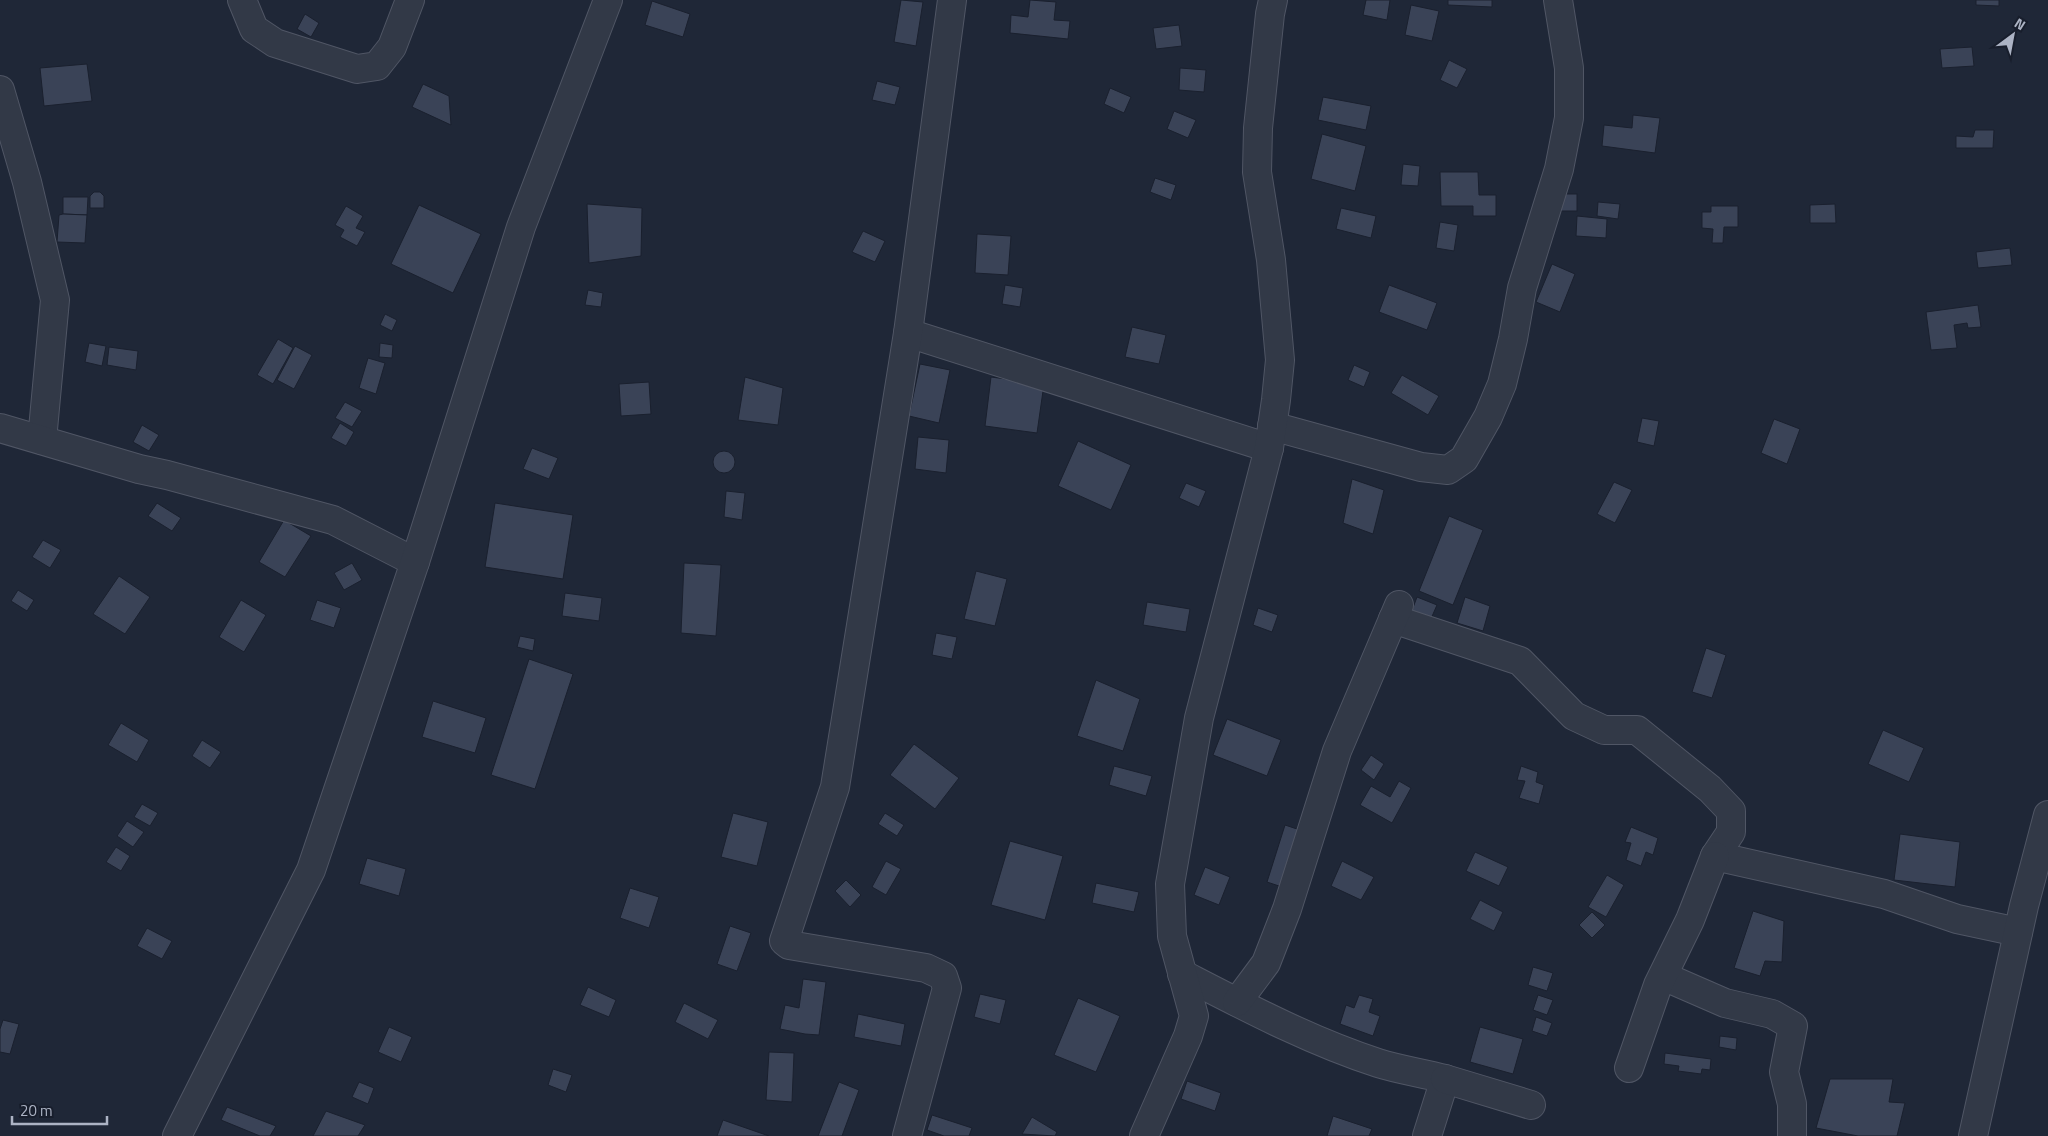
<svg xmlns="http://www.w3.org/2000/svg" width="2048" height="1136" viewBox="0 0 2048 1136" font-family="'Titillium Web',sans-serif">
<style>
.building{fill:#3a4357;stroke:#1a202e}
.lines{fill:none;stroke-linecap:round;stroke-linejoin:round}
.street-casing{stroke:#505665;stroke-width:30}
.street{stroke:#323947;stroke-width:28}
</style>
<rect width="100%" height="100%" fill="#1f2737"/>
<g class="building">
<polygon points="901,0 923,2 916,46 894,42"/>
<polygon points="1030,0 1056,2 1054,20 1070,21 1068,39 1010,33 1011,15 1028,17"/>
<polygon points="1366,0 1390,0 1387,20 1363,15"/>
<polygon points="1448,0 1492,0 1492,7 1448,5"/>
<polygon points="1976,0 1999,0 1999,6 1976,5"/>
<polygon points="652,1 690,14 683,37 645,25"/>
<polygon points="1411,5 1439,11 1432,41 1405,35"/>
<polygon points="305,14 319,23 311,37 297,29"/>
<polygon points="1179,25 1182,46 1156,49 1153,28"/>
<polygon points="1972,47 1974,66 1942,68 1940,49"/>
<polygon points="1449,60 1467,69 1457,88 1440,80"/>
<polygon points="87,64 92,101 44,106 40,68"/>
<polygon points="1180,68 1206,70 1204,92 1179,90"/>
<polygon points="877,81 900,87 895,105 872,100"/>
<polygon points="423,84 449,96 451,125 412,107"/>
<polygon points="1110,88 1131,97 1124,113 1104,104"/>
<polygon points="1323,97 1371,106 1366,130 1318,120"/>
<polygon points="1174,111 1196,120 1188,138 1167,129"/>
<polygon points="1633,115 1660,118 1655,153 1602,146 1604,125 1632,128"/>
<polygon points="1975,130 1994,130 1993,148 1956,148 1956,136 1973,137"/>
<polygon points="1322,134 1366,146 1355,191 1311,179"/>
<polygon points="1403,164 1420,166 1418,186 1401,185"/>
<polygon points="1440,172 1478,172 1479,195 1496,195 1496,216 1473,216 1473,206 1441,206"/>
<polygon points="1155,178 1176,185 1171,200 1150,192"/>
<polygon points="94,192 100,192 104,196 104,208 90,208 90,196"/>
<rect x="1558" y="194" width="19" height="17"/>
<polygon points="63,197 88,197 87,215 63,214"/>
<polygon points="1598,202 1620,204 1618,219 1597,216"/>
<polygon points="587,204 642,208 641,256 589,263"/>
<polygon points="1835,204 1836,223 1810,223 1810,205"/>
<polygon points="419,205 481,234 453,293 391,264"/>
<polygon points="346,206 363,216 356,228 365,232 357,246 340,237 344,230 335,225"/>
<polygon points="1711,206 1738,206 1738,227 1724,227 1723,243 1712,243 1713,229 1702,228 1702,212 1711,212"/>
<polygon points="1341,208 1376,216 1371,238 1336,229"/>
<polygon points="63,214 87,215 85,243 57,242 59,215"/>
<polygon points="1577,216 1607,219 1606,238 1576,236"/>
<polygon points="1440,222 1458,225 1454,251 1436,248"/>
<polygon points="863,231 885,241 875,262 852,252"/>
<polygon points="977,234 1011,236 1008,275 975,273"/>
<polygon points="2010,248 2012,265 1978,268 1976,252"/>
<polygon points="1552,264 1575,274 1560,312 1536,302"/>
<polygon points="1005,285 1023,288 1020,307 1002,304"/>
<polygon points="1389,285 1437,303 1427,330 1379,312"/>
<polygon points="588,290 603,293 601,307 585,305"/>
<polygon points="1978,305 1981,327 1968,328 1967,323 1954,325 1957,348 1931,350 1926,312"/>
<polygon points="385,314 397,320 392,331 380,325"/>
<polygon points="1132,327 1166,335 1159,364 1125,357"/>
<polygon points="278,339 293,348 273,384 257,375"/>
<polygon points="89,343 106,346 102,366 85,362"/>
<polygon points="380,343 393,345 392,358 379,357"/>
<polygon points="295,346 312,355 294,389 277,380"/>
<polygon points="109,347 138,351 136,370 107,365"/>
<polygon points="368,358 385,363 376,394 359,388"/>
<polygon points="920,364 950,370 939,423 909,416"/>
<polygon points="1354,365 1370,372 1364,387 1348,380"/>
<polygon points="1402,375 1439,396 1428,415 1391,393"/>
<polygon points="745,377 783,388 778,425 738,420"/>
<polygon points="991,377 1044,384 1037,433 985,426"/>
<polygon points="649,382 651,414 621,416 619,384"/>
<polygon points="345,402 362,411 352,427 335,418"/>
<polygon points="1642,418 1659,421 1654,446 1637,442"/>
<polygon points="1774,419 1800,429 1787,464 1761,453"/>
<polygon points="340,423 354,432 346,446 331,438"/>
<polygon points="142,425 159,435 149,451 133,442"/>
<polygon points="918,437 949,440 946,473 915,469"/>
<polygon points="1078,441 1131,465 1111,510 1058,486"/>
<polygon points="532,448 558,458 549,479 523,469"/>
<circle cx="724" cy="462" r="11"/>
<polygon points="1352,479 1384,490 1373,534 1343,523"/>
<polygon points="1614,482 1632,490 1615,523 1597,514"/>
<polygon points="1186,483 1206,491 1199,507 1179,498"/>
<polygon points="726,491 745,493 742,520 724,517"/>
<polygon points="157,503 181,518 172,531 148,516"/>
<polygon points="495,503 573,515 563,579 485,567"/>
<polygon points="1449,516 1483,530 1453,605 1419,591"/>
<polygon points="284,520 311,536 285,577 259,562"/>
<polygon points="43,540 61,550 50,568 32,557"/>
<polygon points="352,563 362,580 344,590 334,573"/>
<polygon points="684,563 721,565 716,636 681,633"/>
<polygon points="976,571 1007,579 995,626 964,619"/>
<polygon points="119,576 150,597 125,634 93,614"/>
<polygon points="18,590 34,600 27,611 11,601"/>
<polygon points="565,593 602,598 599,621 562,616"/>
<polygon points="1417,597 1437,605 1430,621 1411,613"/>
<polygon points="1465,597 1490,606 1483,631 1457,623"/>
<polygon points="241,600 266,615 244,652 219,637"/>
<polygon points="317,600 341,608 334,628 310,620"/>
<polygon points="1147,602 1190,609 1186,632 1143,625"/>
<polygon points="1258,608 1278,615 1272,632 1253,625"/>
<polygon points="936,633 957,637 952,659 932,655"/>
<polygon points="520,636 535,639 533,651 517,647"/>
<polygon points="1706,648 1726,655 1712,698 1692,692"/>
<polygon points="529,659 573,674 535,789 491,775"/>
<polygon points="1096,680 1140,699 1123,751 1077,736"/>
<polygon points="433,701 486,718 475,753 422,737"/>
<polygon points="1227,719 1281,740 1267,776 1213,755"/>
<polygon points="121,723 149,740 137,762 108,745"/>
<polygon points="1883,730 1924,748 1909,782 1868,764"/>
<polygon points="202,740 221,752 210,768 192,756"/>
<polygon points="914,744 959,778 935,809 890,775"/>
<polygon points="1371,755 1384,764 1374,780 1361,770"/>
<polygon points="1114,766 1152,776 1146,796 1109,785"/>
<polygon points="1521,766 1538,772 1536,782 1544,785 1539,804 1519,798 1525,781 1517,780"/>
<polygon points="1399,781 1411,788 1392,823 1360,805 1371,786 1390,797"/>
<polygon points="142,804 158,813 150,826 134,817"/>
<polygon points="733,813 768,822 757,866 721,857"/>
<polygon points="885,813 904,825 897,836 878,824"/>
<polygon points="127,821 144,832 133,847 117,836"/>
<polygon points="1285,825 1306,832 1288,889 1267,882"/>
<polygon points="1631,827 1658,838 1653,855 1646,852 1641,866 1626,860 1631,843 1625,842"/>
<polygon points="1900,834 1960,842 1955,887 1894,880"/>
<polygon points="1010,841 1063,856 1045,920 991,905"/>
<polygon points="116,847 130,856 121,871 106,862"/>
<polygon points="1475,852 1508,867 1499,886 1466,871"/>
<polygon points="367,858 406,869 399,896 359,884"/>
<polygon points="886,861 901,869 886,895 872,887"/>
<polygon points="1342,861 1374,877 1361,900 1331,886"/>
<polygon points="1205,867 1230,877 1219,905 1194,895"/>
<polygon points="1607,875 1624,885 1606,917 1588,907"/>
<polygon points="846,880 861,895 850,907 835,891"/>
<polygon points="1096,883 1139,892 1134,912 1092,903"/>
<polygon points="630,888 659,897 649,928 620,918"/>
<polygon points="1480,900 1503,912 1494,931 1470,919"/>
<polygon points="1753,911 1784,921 1782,962 1765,961 1760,976 1734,968"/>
<polygon points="1592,912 1605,925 1592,938 1579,925"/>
<polygon points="730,926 751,933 737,971 717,964"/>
<polygon points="147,928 172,941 162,959 137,946"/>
<polygon points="1533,967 1553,973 1547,991 1528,985"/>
<polygon points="803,979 826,982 819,1035 805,1034 780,1029 785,1005 799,1008"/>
<polygon points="588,987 616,1000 609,1017 580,1005"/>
<polygon points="980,994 1006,1000 1000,1024 974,1017"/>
<polygon points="1359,995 1373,999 1369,1012 1380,1016 1373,1036 1340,1024 1346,1005 1354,1008"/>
<polygon points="1538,995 1553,1000 1547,1015 1533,1010"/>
<polygon points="1078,998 1120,1016 1096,1072 1054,1055"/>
<polygon points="684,1003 718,1020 708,1039 675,1022"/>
<polygon points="858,1014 905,1024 901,1046 854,1037"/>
<polygon points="1536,1017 1552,1023 1547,1036 1532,1031"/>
<polygon points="3,1020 19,1024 10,1054 0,1052 0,1029"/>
<polygon points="389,1027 412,1037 401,1062 378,1052"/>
<polygon points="1480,1027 1523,1039 1513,1074 1470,1062"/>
<polygon points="1720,1036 1737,1038 1736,1050 1719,1047"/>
<polygon points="769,1052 794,1053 792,1102 766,1100"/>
<polygon points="1665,1053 1711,1059 1710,1070 1702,1069 1701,1074 1678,1071 1679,1066 1664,1064"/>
<polygon points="553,1069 572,1075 566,1092 548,1085"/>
<polygon points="1830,1079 1893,1079 1889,1102 1905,1103 1897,1136 1858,1136 1816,1128"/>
<polygon points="1187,1081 1221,1093 1215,1111 1181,1099"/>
<polygon points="359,1082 374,1088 368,1104 352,1097"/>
<polygon points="839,1082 859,1090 842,1136 818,1136"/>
<polygon points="227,1107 276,1126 270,1136 260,1136 221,1120"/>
<polygon points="326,1111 365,1125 358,1136 313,1136"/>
<polygon points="932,1115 972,1128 969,1136 944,1136 927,1130"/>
<polygon points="1333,1116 1372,1129 1369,1136 1327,1136"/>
<polygon points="1032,1117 1057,1132 1055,1136 1022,1134"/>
<polygon points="723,1120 769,1136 717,1136"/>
</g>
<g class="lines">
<defs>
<g id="street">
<polyline points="242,0 254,29 275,43 357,69 377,66 392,47 410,0"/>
<polyline points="0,90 27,182 55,300 42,440"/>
<polyline points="908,333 1269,448"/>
<polyline points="1272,426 1421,467 1448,470 1464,459 1488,417 1502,384 1513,339 1522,288 1559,169 1569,118 1569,68 1558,0"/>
<polyline points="0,428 139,469 167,475 333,520 415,562"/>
<polyline points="1393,619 1520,661 1574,716 1604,730 1637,730 1710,789 1731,811 1731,832 1715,856 1884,894 1957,919 2018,932"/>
<path d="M1182 974C1246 1007 1310 1041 1378 1063 1400 1070 1423 1073 1445 1079L1427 1136"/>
<polyline points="1663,976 1725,1003 1772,1014 1793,1026 1784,1072 1792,1104 1792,1136"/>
<polyline points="1237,1002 1266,963 1287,909 1337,751 1399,605"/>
<polyline points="1629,1068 1658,985 1690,920 1715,856"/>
<polyline points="1445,1079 1531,1105"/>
<polyline points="177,1136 311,870 415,562 521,227 608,0"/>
<polyline points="907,1136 947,988 943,976 926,968 789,945 784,941 835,787 908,333 952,0"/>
<polyline points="1144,1136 1188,1036 1194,1016 1172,936 1170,884 1199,718 1269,448 1276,400 1280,360 1271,260 1257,172 1258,128 1270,14 1273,0"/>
<polyline points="1973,1136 2024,906 2048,815"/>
</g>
</defs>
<use href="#street" class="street-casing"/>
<use href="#street" class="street"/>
</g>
<g transform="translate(2013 35) rotate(32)" stroke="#181e2c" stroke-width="4" paint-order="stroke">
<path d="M0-4L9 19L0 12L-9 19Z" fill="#acb3c4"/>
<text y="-8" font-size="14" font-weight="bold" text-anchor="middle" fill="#acb3c4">N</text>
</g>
<path d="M12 1116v8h95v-8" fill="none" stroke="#acb3c4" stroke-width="2.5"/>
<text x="20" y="1116" font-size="15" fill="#acb3c4" stroke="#181e2c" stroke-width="4" paint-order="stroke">20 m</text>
</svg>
